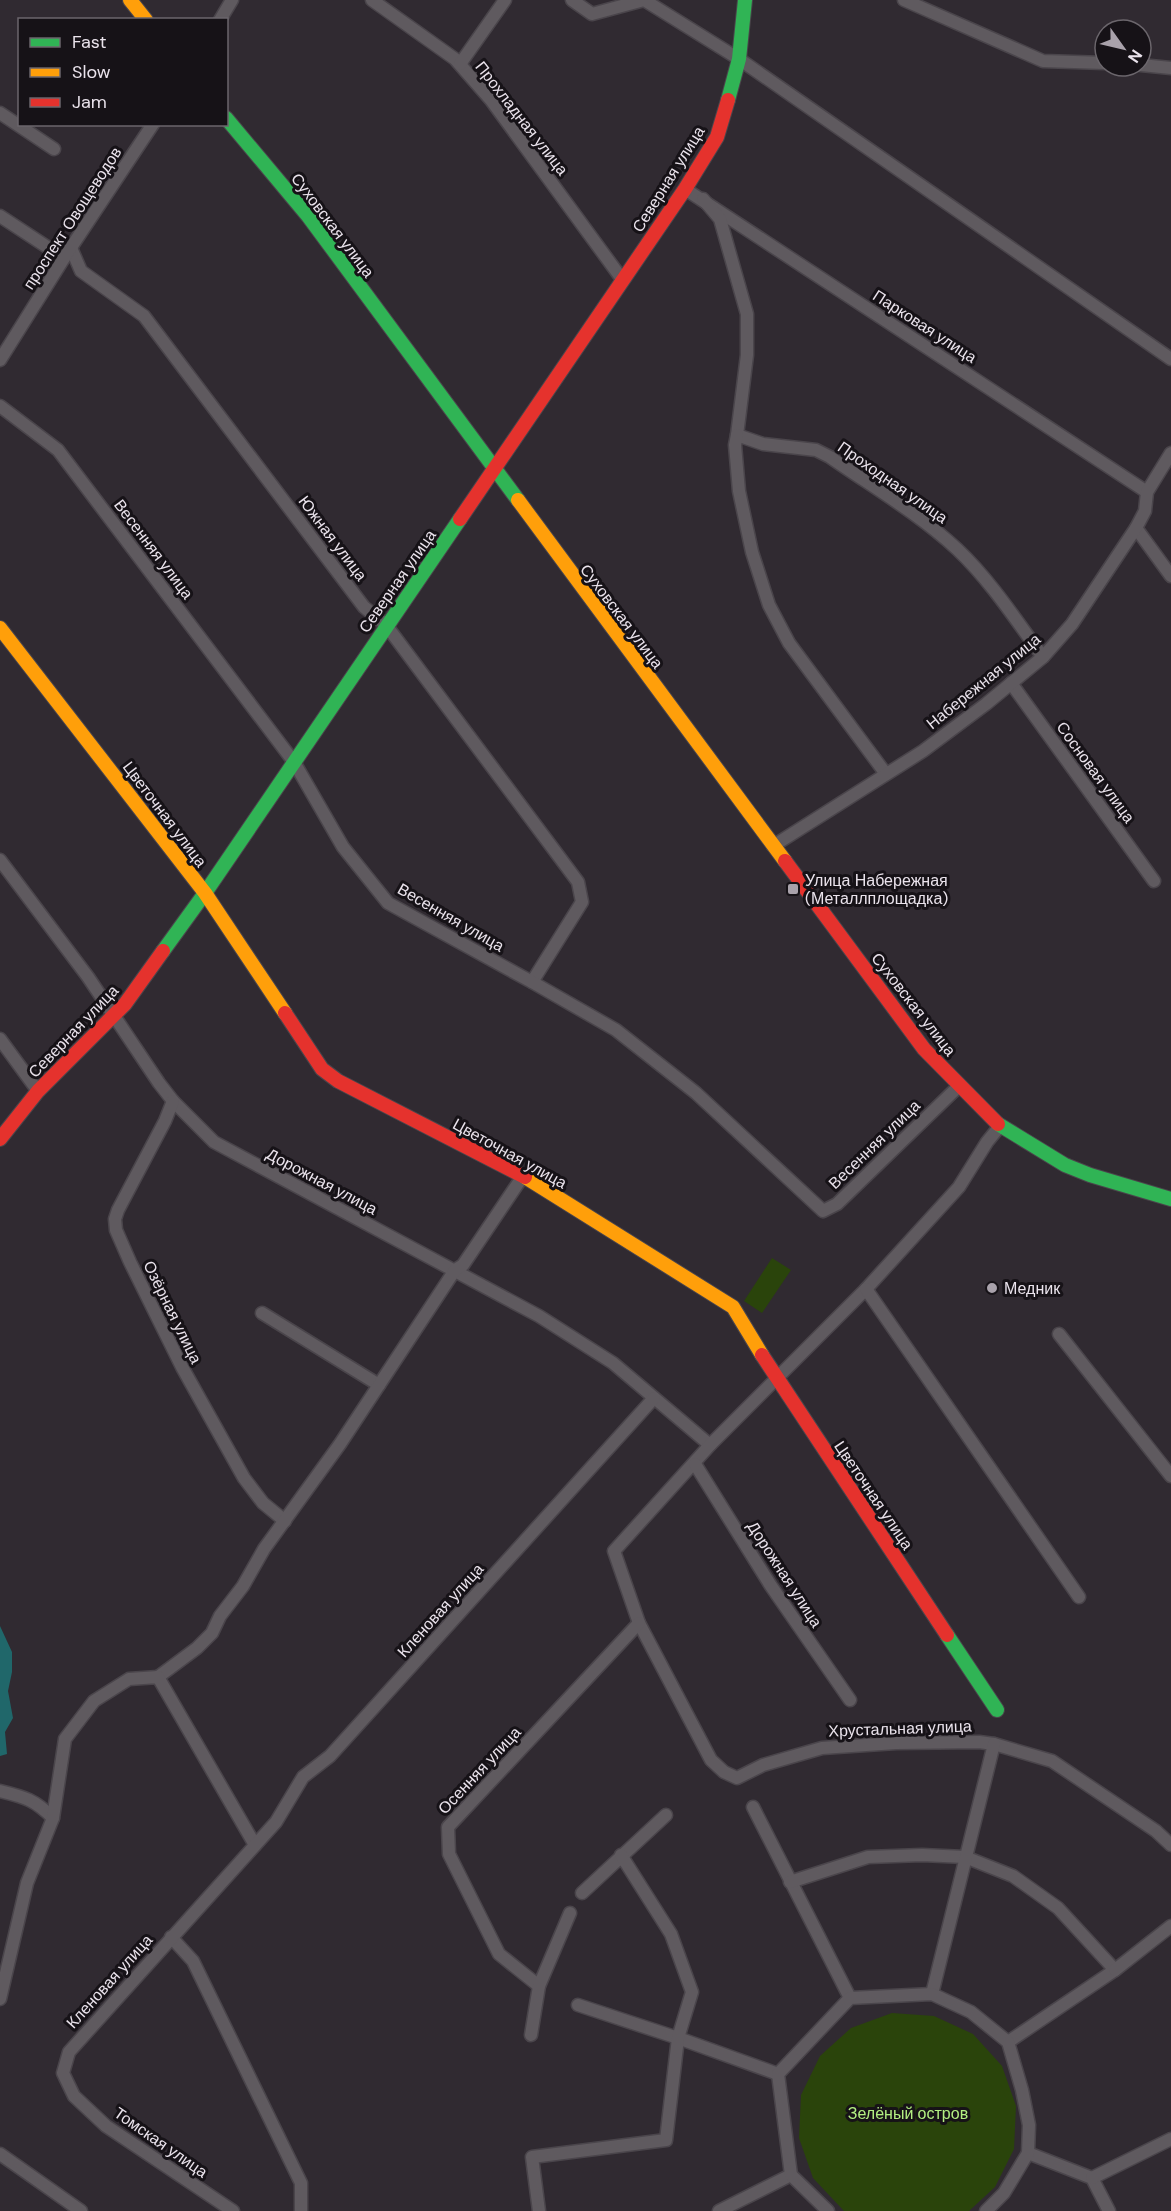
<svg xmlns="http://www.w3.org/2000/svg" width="1171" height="2211" viewBox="0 0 1171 2211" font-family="'DM Sans',sans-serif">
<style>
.green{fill:#2a440b}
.water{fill:#20676a}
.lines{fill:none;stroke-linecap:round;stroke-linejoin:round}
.street-casing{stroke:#4a454b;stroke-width:15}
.fast-casing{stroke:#4a454b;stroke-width:16}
.slow-casing{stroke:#4a454b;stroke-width:16}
.jam-casing{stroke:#4a454b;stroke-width:16}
.street{stroke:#5f5a5f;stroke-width:12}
.fast{stroke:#30b455;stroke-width:14}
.slow{stroke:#ff9f0a;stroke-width:14}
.jam{stroke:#e5322d;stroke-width:14}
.poi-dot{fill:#a9a2ab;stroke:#161217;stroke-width:2}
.labels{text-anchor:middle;stroke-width:6;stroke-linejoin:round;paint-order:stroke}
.street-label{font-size:16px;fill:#eae3ec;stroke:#161217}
.poi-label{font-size:16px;fill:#eae3ec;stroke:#161217;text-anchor:start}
.park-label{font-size:16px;fill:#b3ef82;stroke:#161217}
</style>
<rect width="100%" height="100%" fill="#302a31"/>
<g class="green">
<polygon points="772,1258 791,1270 762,1313 744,1301"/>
<polygon points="892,2013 934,2016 973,2034 1002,2066 1016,2106 1014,2149 995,2187 969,2211 844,2211 813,2178 799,2138 801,2095 820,2056 851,2028"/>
</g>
<polygon class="water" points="0,1626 12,1652 12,1672 8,1691 13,1718 5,1732 7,1754 0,1756"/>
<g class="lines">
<defs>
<g id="street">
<polyline points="372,0 455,59 491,100 622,279"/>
<polyline points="572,0 592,14 644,0 739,59 1171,359"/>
<polyline points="904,0 1043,61 1105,63"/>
<polyline points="220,20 232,0"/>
<polyline points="460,64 505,0"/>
<polyline points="1141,65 1171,68"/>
<polyline points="0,113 54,149"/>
<polyline points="685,189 1147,492"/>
<path d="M703 199 720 219 747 314V355L737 435 763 444 816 450 830 457C873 487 919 514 957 549 990 580 1016 620 1043 657"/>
<polyline points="0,216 64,258"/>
<polyline points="71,248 81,271 144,316 364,607 386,625 578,882 582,902 532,982"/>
<polyline points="0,360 64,258 153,124"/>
<polyline points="0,406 58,450 294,762 343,847 388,903 532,982 616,1030 696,1093 823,1211 837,1204 959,1086"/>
<polyline points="737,435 735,445 739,491 752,552 769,605 789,643 886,774"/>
<polyline points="1136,528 1171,576"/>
<polyline points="1011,683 1154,881"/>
<polyline points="773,846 923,751 986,704 1043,657 1072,624 1136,528 1145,511 1147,492 1171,453"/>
<polyline points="0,860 88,977 159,1083 173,1101 214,1142 539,1316 613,1363 710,1445"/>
<polyline points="0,1039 38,1091"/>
<polyline points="173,1101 165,1121 118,1210 115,1219 116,1230 130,1262 182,1367 244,1478 263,1503 285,1521"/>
<polyline points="1000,1126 987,1142 959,1187 866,1289 710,1445 614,1551 639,1623 711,1760 724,1772 737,1778 763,1765 822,1748 896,1743 979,1742 994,1744 1052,1761 1156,1831 1171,1845"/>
<polyline points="866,1289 1079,1597"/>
<polyline points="262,1313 379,1385"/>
<polyline points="1059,1334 1171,1476"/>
<polyline points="695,1464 771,1586 850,1700"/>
<polyline points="158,1677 197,1648 212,1633 220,1616 243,1586 264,1549 340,1444 455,1270 463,1265 523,1176"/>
<path d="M0 1791C25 1797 35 1800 53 1818"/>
<polyline points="753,1807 850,1998"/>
<polyline points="790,1882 868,1857 922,1855 965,1857 1013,1876 1058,1908 1115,1970 1008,2042"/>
<polyline points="582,1893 666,1815"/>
<polyline points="171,1937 193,1961 301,2183 301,2211"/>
<polyline points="1115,1970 1171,1926"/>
<polyline points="539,1986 499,1954 449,1854 448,1827 639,1623"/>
<polyline points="932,1994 994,1744"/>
<polyline points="0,1999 27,1883 53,1818 65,1739 94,1701 129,1679 158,1677 255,1845"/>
<polyline points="578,2005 678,2038 778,2074"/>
<polyline points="531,2035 539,1986 570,1913"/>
<polyline points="1028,2153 1092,2178 1109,2211"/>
<polyline points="0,2154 81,2211"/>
<polyline points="1092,2178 1171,2139"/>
<polyline points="233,2211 106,2126 74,2096 63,2073 69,2052 276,1822 303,1777 330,1756 654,1398"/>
<polyline points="539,2211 532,2157 666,2140 678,2038 692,1992 671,1934 621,1855"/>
<polyline points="719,2211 791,2175"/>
<polyline points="828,2211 791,2175 778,2074 850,1998 932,1994 971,2012 1008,2042 1022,2090 1029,2125 1028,2153 1004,2193 986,2211"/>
</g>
<g id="fast">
<polyline points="728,100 739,59 745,0"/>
<polyline points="226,118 308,216 518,500"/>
<polyline points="163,951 205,893 460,519"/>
<polyline points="998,1124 1065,1165 1090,1175 1171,1199"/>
<polyline points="947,1635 997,1710"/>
</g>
<g id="slow">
<polyline points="130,0 146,20"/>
<polyline points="518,500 785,861"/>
<polyline points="0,628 205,893 285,1013"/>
<polyline points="525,1177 733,1307 762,1355"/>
</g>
<g id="jam">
<polyline points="460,519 685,189 717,137 728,100"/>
<polyline points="785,861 924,1049 998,1124"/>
<polyline points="285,1013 322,1069 338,1081 525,1177"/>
<polyline points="0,1139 38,1091 125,1004 163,951"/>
<polyline points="762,1355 947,1635"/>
</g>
</defs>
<use href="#street" class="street-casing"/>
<use href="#fast" class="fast-casing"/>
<use href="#slow" class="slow-casing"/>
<use href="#jam" class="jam-casing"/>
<use href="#street" class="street"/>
<use href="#fast" class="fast"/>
<use href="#slow" class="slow"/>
<use href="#jam" class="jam"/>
</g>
<g class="poi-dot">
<rect x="787" y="883" width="12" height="12" rx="3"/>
<circle cx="992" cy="1288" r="6"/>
</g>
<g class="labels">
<g class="street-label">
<text transform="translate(522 118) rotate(52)" y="6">Прохладная улица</text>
<text transform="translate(668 179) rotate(-58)" y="6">Северная улица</text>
<text transform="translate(72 218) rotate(-57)" y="6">проспект Овощеводов</text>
<text transform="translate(333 225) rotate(53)" y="6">Суховская улица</text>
<text transform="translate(925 326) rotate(33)" y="6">Парковая улица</text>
<text transform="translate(893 482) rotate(35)" y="6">Проходная улица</text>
<text transform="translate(333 538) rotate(53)" y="6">Южная улица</text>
<text transform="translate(154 549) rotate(53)" y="6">Весенняя улица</text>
<text transform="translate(397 581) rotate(-55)" y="6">Северная улица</text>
<text transform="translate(622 616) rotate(53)" y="6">Суховская улица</text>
<text transform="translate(983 681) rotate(-39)" y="6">Набережная улица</text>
<text transform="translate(1096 772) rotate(54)" y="6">Сосновая улица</text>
<text transform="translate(165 814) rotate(53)" y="6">Цветочная улица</text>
<text transform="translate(451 917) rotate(30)" y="6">Весенняя улица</text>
<text transform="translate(914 1004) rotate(52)" y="6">Суховская улица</text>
<text transform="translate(73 1031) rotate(-46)" y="6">Северная улица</text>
<text transform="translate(874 1144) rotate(-44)" y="6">Весенняя улица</text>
<text transform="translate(510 1153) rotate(29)" y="6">Цветочная улица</text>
<text transform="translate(322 1181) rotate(28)" y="6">Дорожная улица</text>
<text transform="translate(173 1312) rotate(64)" y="6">Озёрная улица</text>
<text transform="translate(874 1495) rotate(56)" y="6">Цветочная улица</text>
<text transform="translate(785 1574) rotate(57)" y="6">Дорожная улица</text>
<text transform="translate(440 1610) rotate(-48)" y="6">Кленовая улица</text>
<text transform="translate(900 1728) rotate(-2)" y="6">Хрустальная улица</text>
<text transform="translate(479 1770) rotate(-47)" y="6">Осенняя улица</text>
<text transform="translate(109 1981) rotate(-48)" y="6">Кленовая улица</text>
<text transform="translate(161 2142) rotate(35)" y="6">Томская улица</text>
</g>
<g class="poi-label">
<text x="805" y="886">Улица Набережная<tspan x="805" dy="18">(Металлплощадка)</tspan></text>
<text x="1004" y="1294">Медник</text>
</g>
<g class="park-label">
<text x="908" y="2119">Зелёный остров</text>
</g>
</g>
<rect x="18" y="18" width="210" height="108" fill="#161217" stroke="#6b666c" stroke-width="1.5"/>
<rect x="30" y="38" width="30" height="9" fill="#30b455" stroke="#6b666c" stroke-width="1.5"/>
<text x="72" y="48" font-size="18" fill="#eae3ec">Fast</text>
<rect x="30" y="68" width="30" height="9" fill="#ff9f0a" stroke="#6b666c" stroke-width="1.5"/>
<text x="72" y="78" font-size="18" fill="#eae3ec">Slow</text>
<rect x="30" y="98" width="30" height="9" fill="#e5322d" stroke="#6b666c" stroke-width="1.5"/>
<text x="72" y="108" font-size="18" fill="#eae3ec">Jam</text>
<g transform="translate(1123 48) rotate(124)"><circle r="28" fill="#161217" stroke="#6b666c" stroke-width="1.5"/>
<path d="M0-4.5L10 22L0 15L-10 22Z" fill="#a9a2ab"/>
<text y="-9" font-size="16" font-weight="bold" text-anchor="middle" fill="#eae3ec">N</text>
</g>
</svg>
